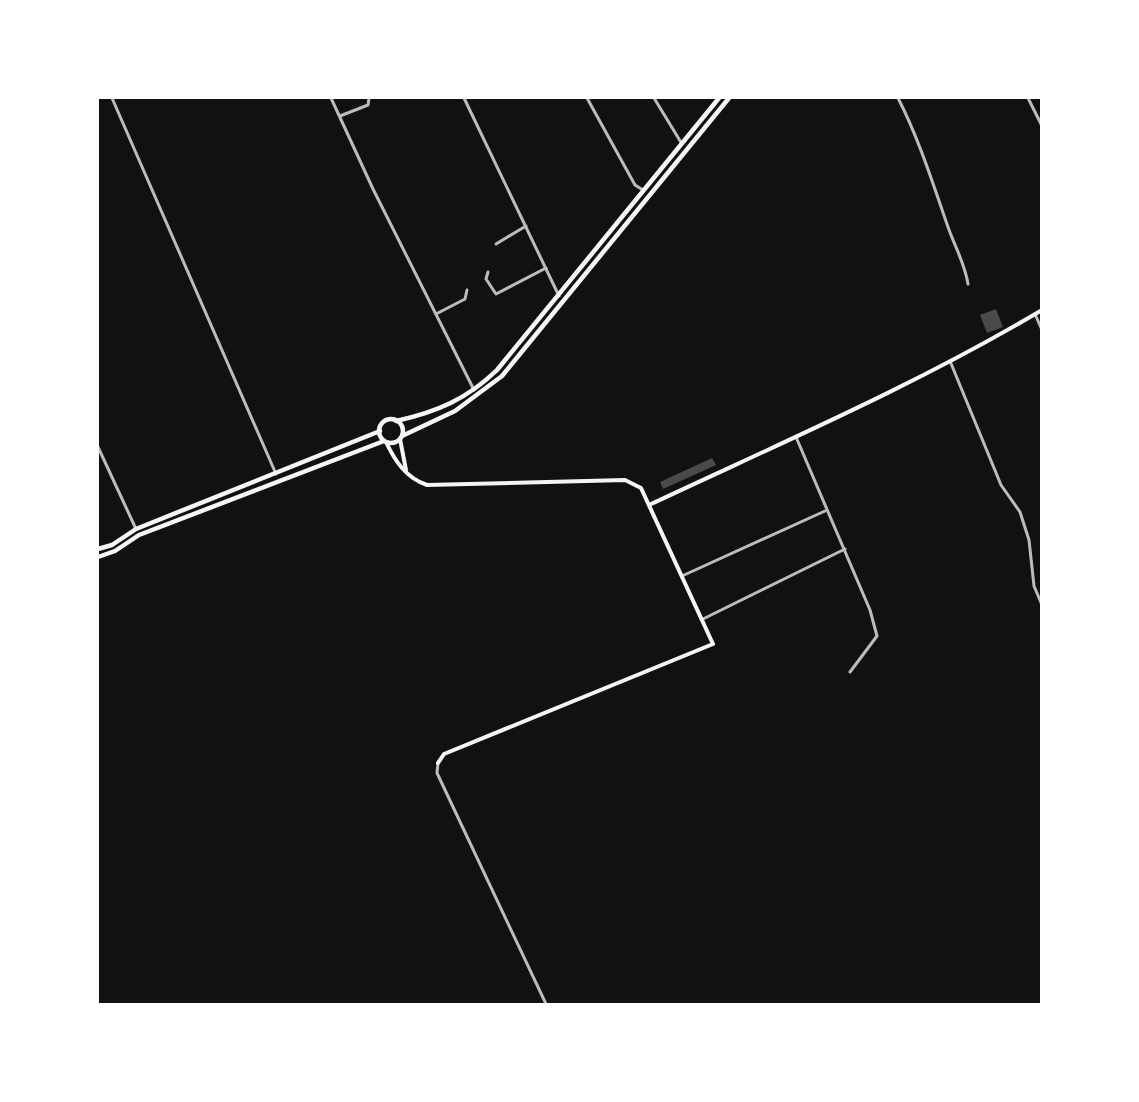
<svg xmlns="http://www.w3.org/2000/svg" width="1139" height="1102" viewBox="0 0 1139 1102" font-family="'Exo 2',sans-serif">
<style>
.building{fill:#4a4a4a}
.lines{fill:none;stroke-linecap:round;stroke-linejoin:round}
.minor{stroke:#bcbcbc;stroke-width:3}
.secondary{stroke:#f5f5f5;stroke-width:4}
.trunk{stroke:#f5f5f5;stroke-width:4.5}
</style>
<rect width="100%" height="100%" fill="#111"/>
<g class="building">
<polygon points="996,309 1003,327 987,333 980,315"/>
<polygon points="712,458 716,465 663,489 660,482"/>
</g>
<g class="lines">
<g class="minor">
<polyline points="112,98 276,474"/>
<polyline points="331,98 373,189 474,390"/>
<polyline points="464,98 559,296"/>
<polyline points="587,98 635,185 643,190"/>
<polyline points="654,98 682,144"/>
<path d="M898 98C919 139 933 184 948 227 955 247 965 264 968 284"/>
<polyline points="1028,98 1042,126"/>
<polyline points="340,116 368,105 369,98"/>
<polyline points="496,244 526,226"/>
<polyline points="488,272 486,279 496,294 546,268"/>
<polyline points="436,314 465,299 467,290"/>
<polyline points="1035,314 1042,330"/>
<polyline points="950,361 1001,485 1020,512 1029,540 1034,586 1042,605"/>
<polyline points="796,437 870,610 877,636 850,672"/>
<polyline points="98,447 136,529"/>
<polyline points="682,576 825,511"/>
<polyline points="703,619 845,549"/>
<polyline points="438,763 437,773 546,1004"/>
</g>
<g class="secondary">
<polyline points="400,439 406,470"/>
<path d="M386 442C395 461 406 478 427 485L625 480 641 488 713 644 444 754 438 763"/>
<path d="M649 505C781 443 916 385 1042 310"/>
</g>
<g class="trunk">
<circle cx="391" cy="431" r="12"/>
<path d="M396 421C437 412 467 399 497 370L719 98"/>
<polyline points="402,436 455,411 502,376 729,98"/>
<polyline points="98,549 112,545 136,529 380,431"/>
<polyline points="98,557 115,551 139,535 384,441"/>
</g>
</g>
<rect width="1139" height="1102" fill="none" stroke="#ffffff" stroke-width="198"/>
</svg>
